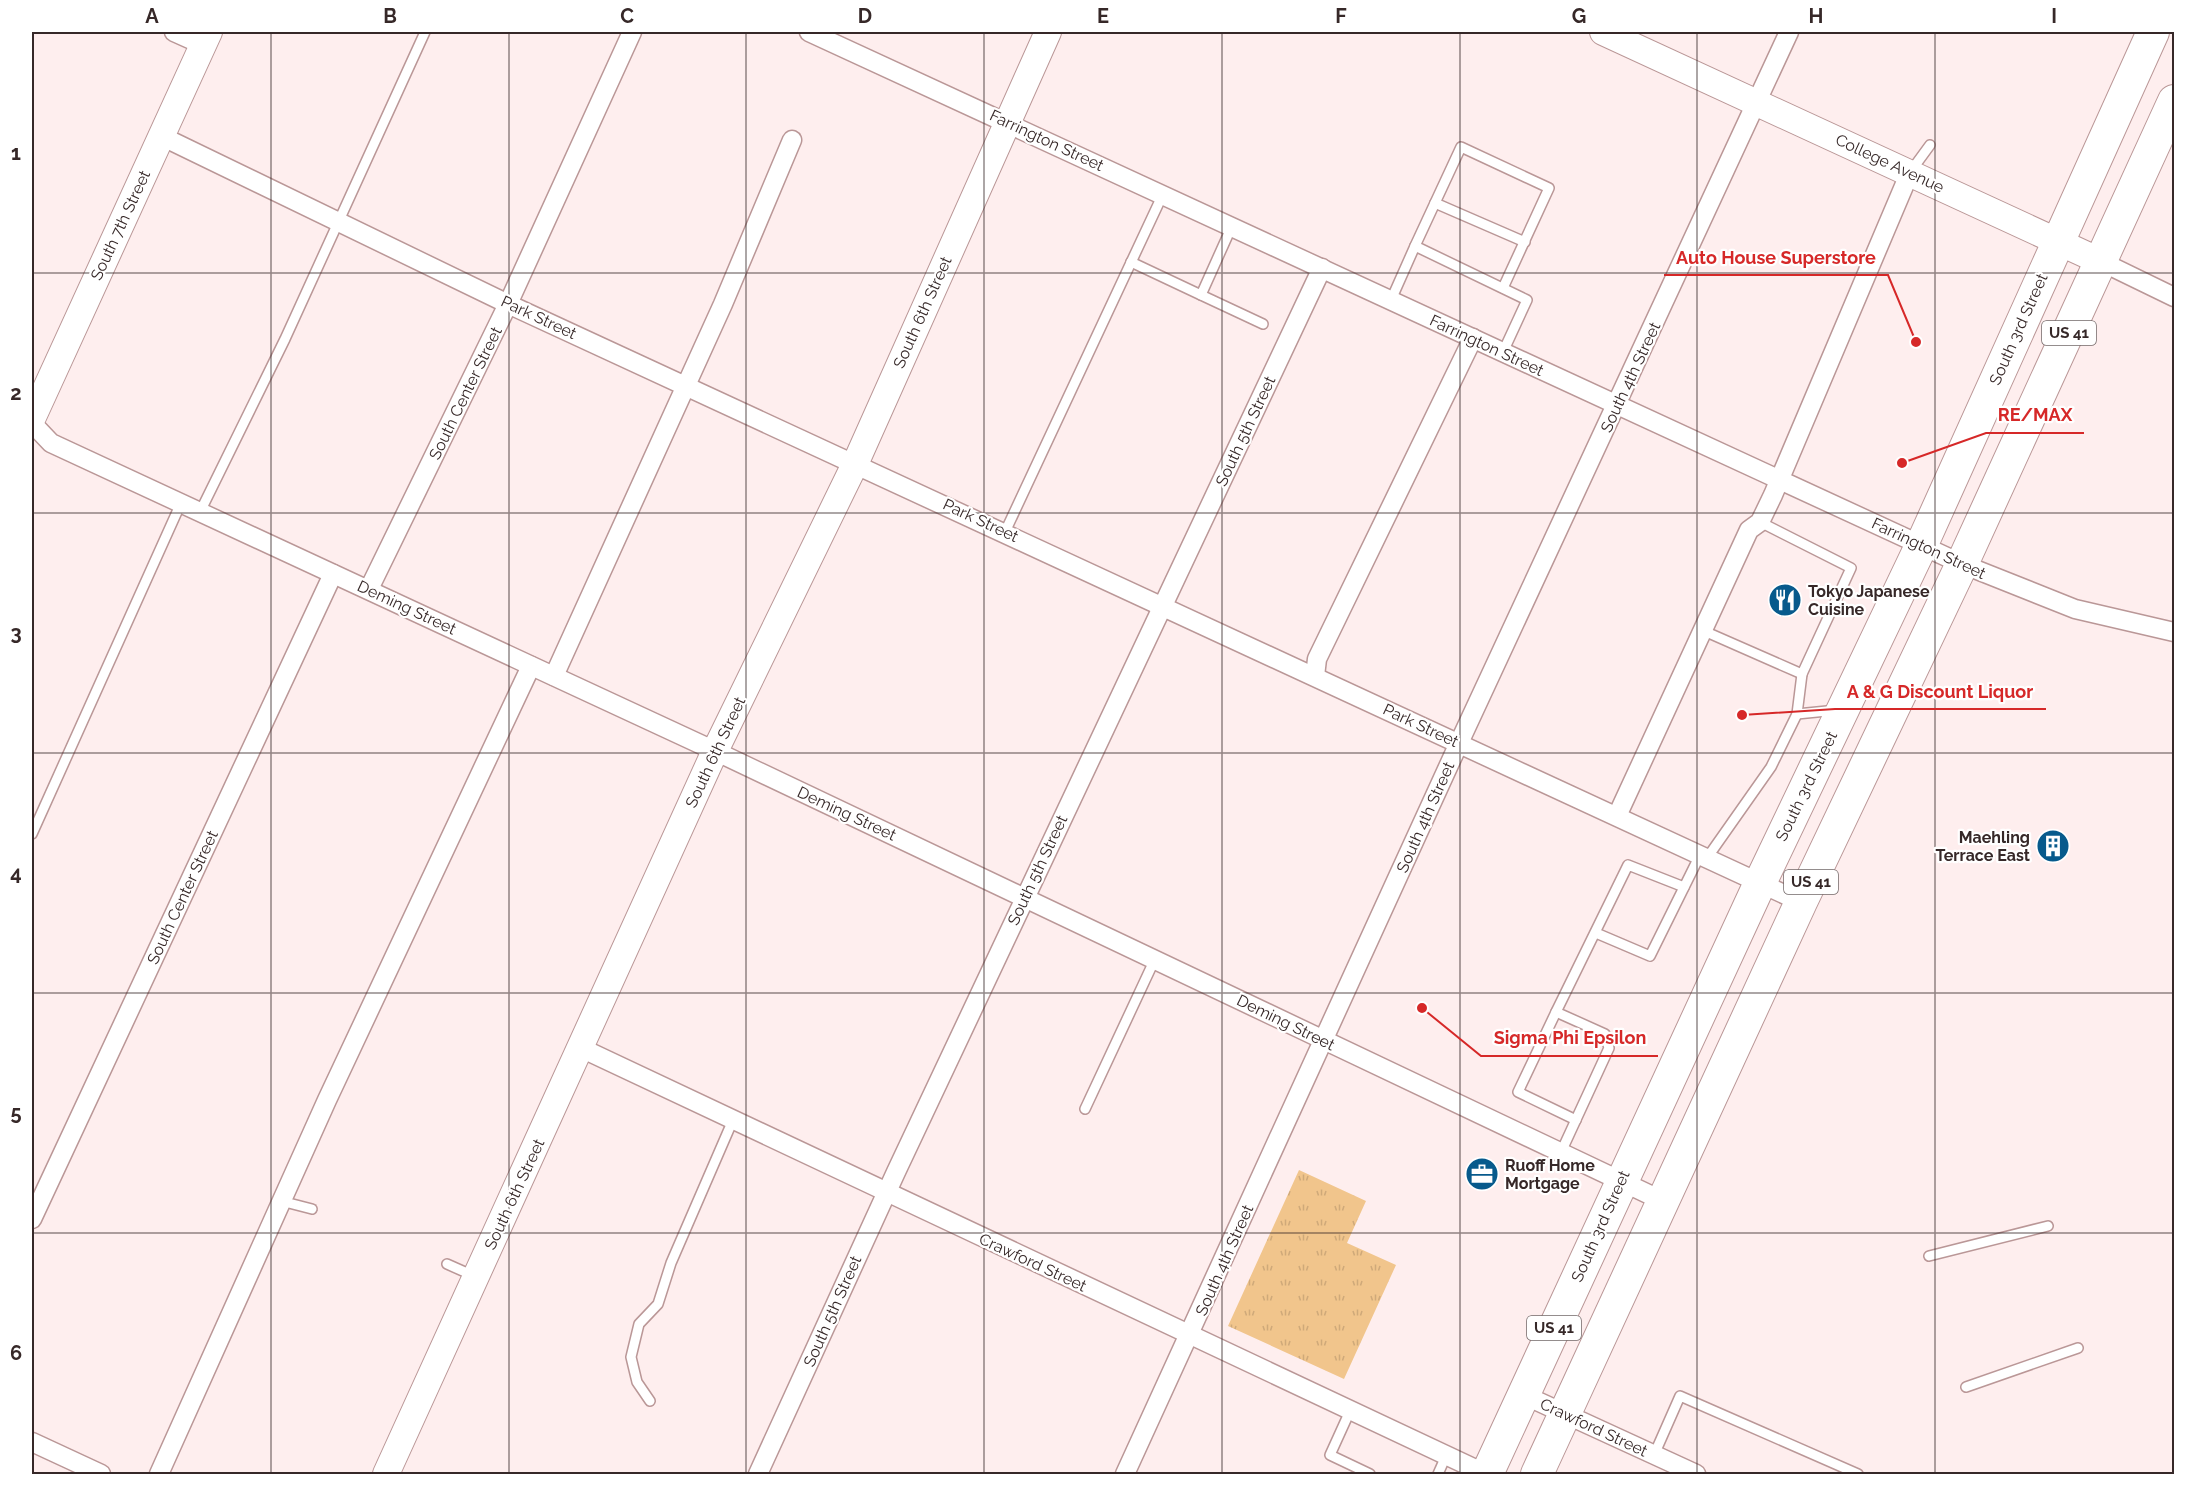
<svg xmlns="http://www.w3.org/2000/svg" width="2206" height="1506" viewBox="0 0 2206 1506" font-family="Raleway,sans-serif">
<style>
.grass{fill:url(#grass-tufts)}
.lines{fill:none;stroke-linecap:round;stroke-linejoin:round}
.lane-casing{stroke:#ba9797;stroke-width:12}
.street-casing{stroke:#ba9797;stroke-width:21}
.secondary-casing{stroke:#ba9797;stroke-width:28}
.highway-casing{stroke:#ba9797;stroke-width:34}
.lane{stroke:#fff;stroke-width:9}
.street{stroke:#fff;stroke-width:18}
.secondary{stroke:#fff;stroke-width:26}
.highway{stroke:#fff;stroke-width:32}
.grid{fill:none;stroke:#362828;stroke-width:1.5;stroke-opacity:0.55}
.labels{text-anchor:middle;stroke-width:4.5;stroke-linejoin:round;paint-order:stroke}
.shield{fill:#fff;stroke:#726868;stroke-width:1.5}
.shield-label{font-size:15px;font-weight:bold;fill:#362828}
.street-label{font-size:16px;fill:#362828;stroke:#fff}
.poi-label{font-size:16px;font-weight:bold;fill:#362828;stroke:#fff;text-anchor:start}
.leader{fill:none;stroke:#d62828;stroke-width:2}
.callout-dot{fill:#d62828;stroke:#fff;stroke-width:2}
.callout-label{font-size:18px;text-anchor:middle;font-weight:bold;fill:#d62828;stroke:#fff;stroke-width:4.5;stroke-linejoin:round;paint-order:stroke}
.neatline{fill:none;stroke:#362828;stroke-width:2}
.grid-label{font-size:20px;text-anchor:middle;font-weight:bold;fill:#362828}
</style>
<defs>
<pattern id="grass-tufts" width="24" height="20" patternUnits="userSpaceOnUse" patternTransform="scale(1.5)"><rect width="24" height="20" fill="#f1c58c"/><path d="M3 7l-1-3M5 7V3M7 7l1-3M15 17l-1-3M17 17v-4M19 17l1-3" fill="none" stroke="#cfa979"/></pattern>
</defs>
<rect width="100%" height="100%" fill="#feeeee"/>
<polygon class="grass" points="1299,1170 1366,1201 1347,1243 1396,1265 1344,1379 1228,1326"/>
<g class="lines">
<defs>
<g id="lane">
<polyline points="1911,171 1930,145"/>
<polyline points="1435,203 1525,242"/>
<polyline points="1415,246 1461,147 1549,188 1503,288"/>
<polyline points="1131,262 1201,295 1232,226"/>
<polyline points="1201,295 1263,324"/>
<polyline points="1391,300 1415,246 1527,300 1503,352"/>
<polyline points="200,512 285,339 425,32"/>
<polyline points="1005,532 1163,194"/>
<polyline points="1704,631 1802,674"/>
<polyline points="1797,714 1837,710"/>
<polyline points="32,834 181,503"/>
<polyline points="1707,858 1771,767 1797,714 1802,674 1851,568 1760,522"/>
<polyline points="1596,933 1650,956 1700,855"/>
<polyline points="1556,1012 1518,1092 1576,1120"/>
<polyline points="1085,1109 1155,959"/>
<polyline points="1562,1150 1609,1048 1605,1034 1556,1012 1628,865 1684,887"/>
<polyline points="281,1201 312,1209"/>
<polyline points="1929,1256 2048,1226"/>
<polyline points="447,1264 474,1276"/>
<polyline points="1966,1387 2078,1348"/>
<polyline points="650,1401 637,1382 631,1357 639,1324 658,1304 671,1263 733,1120"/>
<polyline points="1350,1411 1330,1455 1370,1474"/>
<polyline points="1654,1455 1680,1396 1858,1474"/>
<polyline points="1438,1474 1446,1456"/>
</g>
<g id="street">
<polyline points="174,32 203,45"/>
<polyline points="809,32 1962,564 2075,609 2174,632"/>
<polyline points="161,136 508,304 1801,902"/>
<polyline points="2102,262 2174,297"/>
<polyline points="32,423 51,443 715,751 1665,1202"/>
<polyline points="369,589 508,304 632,32"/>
<polyline points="554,676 723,304 792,140"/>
<polyline points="1315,676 1317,659 1473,338"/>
<polyline points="1617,816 1749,530 1760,522 1773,495 1910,172"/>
<polyline points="581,1048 1486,1474"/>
<polyline points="32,1219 333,574"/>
<polyline points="1524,1395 1696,1474"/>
<polyline points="32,1442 101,1474"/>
<polyline points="159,1474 327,1100 531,666"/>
<polyline points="758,1474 896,1172 1322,268"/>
<polyline points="1125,1474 1459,743 1789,32"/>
</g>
<g id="secondary">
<polyline points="1603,32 2102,262"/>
<polyline points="32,419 209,32"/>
<polyline points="386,1474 715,751 856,462 1048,32"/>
</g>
<g id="highway">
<polyline points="1487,1474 1760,883 1922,544 2153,32"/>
<polyline points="1537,1474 1801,902 1962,564 2174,101"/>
</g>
</defs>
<use href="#lane" class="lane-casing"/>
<use href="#street" class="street-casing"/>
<use href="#secondary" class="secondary-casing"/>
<use href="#highway" class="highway-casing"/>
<use href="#lane" class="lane"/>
<use href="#street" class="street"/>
<use href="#secondary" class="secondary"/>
<use href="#highway" class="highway"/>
</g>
<path class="grid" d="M271 32V1474M509 32V1474M746 32V1474M984 32V1474M1222 32V1474M1460 32V1474M1697 32V1474M1935 32V1474M32 273H2174M32 513H2174M32 753H2174M32 993H2174M32 1233H2174"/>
<defs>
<symbol id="restaurant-disc" viewBox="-11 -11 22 22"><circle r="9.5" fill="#075a8c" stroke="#fff"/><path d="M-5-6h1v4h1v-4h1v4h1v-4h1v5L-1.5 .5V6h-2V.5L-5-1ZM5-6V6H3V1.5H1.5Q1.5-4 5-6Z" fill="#fff"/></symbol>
<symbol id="building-disc" viewBox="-11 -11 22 22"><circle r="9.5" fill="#075a8c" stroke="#fff"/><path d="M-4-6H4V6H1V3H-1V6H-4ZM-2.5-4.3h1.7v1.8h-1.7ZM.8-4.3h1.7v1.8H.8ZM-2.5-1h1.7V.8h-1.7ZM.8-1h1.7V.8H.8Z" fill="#fff"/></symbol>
<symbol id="office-disc" viewBox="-11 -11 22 22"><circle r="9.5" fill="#075a8c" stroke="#fff"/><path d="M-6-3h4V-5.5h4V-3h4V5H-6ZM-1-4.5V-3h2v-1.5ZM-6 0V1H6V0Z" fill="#fff"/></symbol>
</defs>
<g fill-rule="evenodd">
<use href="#restaurant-disc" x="1766" y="581" width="38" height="38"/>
<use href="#building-disc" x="2034" y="827" width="38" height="38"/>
<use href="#office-disc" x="1463" y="1155" width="38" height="38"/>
</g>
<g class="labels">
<g class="shield">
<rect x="2042" y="321" width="54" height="24" rx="4.5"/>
<rect x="1784" y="870" width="54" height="24" rx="4.5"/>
<rect x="1527" y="1316" width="54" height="24" rx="4.5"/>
</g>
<g class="shield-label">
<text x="2069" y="338">US 41</text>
<text x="1811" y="887">US 41</text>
<text x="1554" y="1333">US 41</text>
</g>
<g class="street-label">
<text transform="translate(1047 140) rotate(25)" y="6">Farrington Street</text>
<text transform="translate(1890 163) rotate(25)" y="6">College Avenue</text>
<text transform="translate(120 225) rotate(-65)" y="6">South 7th Street</text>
<text transform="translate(922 312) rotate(-66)" y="6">South 6th Street</text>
<text transform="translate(539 317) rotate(25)" y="6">Park Street</text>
<text transform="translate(2018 329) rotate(-66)" y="6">South 3rd Street</text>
<text transform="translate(1487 345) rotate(25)" y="6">Farrington Street</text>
<text transform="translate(1630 377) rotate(-65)" y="6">South 4th Street</text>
<text transform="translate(465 393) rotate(-64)" y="6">South Center Street</text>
<text transform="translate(1245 431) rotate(-65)" y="6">South 5th Street</text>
<text transform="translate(981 520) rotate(25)" y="6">Park Street</text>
<text transform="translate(1929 548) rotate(25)" y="6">Farrington Street</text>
<text transform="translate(407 607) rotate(25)" y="6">Deming Street</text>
<text transform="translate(1421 725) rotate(25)" y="6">Park Street</text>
<text transform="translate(715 752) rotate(-65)" y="6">South 6th Street</text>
<text transform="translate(1806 786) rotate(-64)" y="6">South 3rd Street</text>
<text transform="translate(847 813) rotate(25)" y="6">Deming Street</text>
<text transform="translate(1425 817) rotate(-66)" y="6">South 4th Street</text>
<text transform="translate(1037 870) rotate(-65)" y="6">South 5th Street</text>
<text transform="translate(182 897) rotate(-65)" y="6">South Center Street</text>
<text transform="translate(1286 1022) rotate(26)" y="6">Deming Street</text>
<text transform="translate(514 1194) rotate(-65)" y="6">South 6th Street</text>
<text transform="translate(1600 1226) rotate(-66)" y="6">South 3rd Street</text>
<text transform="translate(1224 1260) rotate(-66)" y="6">South 4th Street</text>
<text transform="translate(1033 1262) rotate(25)" y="6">Crawford Street</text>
<text transform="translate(832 1311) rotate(-66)" y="6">South 5th Street</text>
<text transform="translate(1594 1427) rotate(25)" y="6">Crawford Street</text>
</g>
<g class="poi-label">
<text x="1808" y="597">Tokyo Japanese<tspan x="1808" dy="18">Cuisine</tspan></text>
<text x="2030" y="843" text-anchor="end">Maehling<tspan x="2030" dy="18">Terrace East</tspan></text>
<text x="1505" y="1171">Ruoff Home<tspan x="1505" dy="18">Mortgage</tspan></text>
</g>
</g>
<path class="leader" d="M1916 342L1888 275H1664M1902 463L1986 433H2084M1742 715L1835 709H2046M1422 1008L1481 1056H1658"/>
<g class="callout-dot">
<circle cx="1916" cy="342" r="6"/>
<circle cx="1902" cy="463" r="6"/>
<circle cx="1742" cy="715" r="6"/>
<circle cx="1422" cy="1008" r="6"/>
</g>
<g class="callout-label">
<text x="1776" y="264">Auto House Superstore</text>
<text x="2035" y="421">RE/MAX</text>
<text x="1940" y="698">A &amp; G Discount Liquor</text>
<text x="1570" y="1044">Sigma Phi Epsilon</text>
</g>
<rect width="2206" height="1506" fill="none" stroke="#ffffff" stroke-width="66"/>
<rect x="33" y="33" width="2140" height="1440" class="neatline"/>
<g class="grid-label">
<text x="152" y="23">A</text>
<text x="390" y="23">B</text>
<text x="627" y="23">C</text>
<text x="865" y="23">D</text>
<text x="1103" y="23">E</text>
<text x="1341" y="23">F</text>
<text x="1579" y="23">G</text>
<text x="1816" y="23">H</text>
<text x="2054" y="23">I</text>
<text x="16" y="160">1</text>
<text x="16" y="400">2</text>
<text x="16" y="640">3</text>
<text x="16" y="880">4</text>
<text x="16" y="1120">5</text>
<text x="16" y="1360">6</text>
</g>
</svg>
